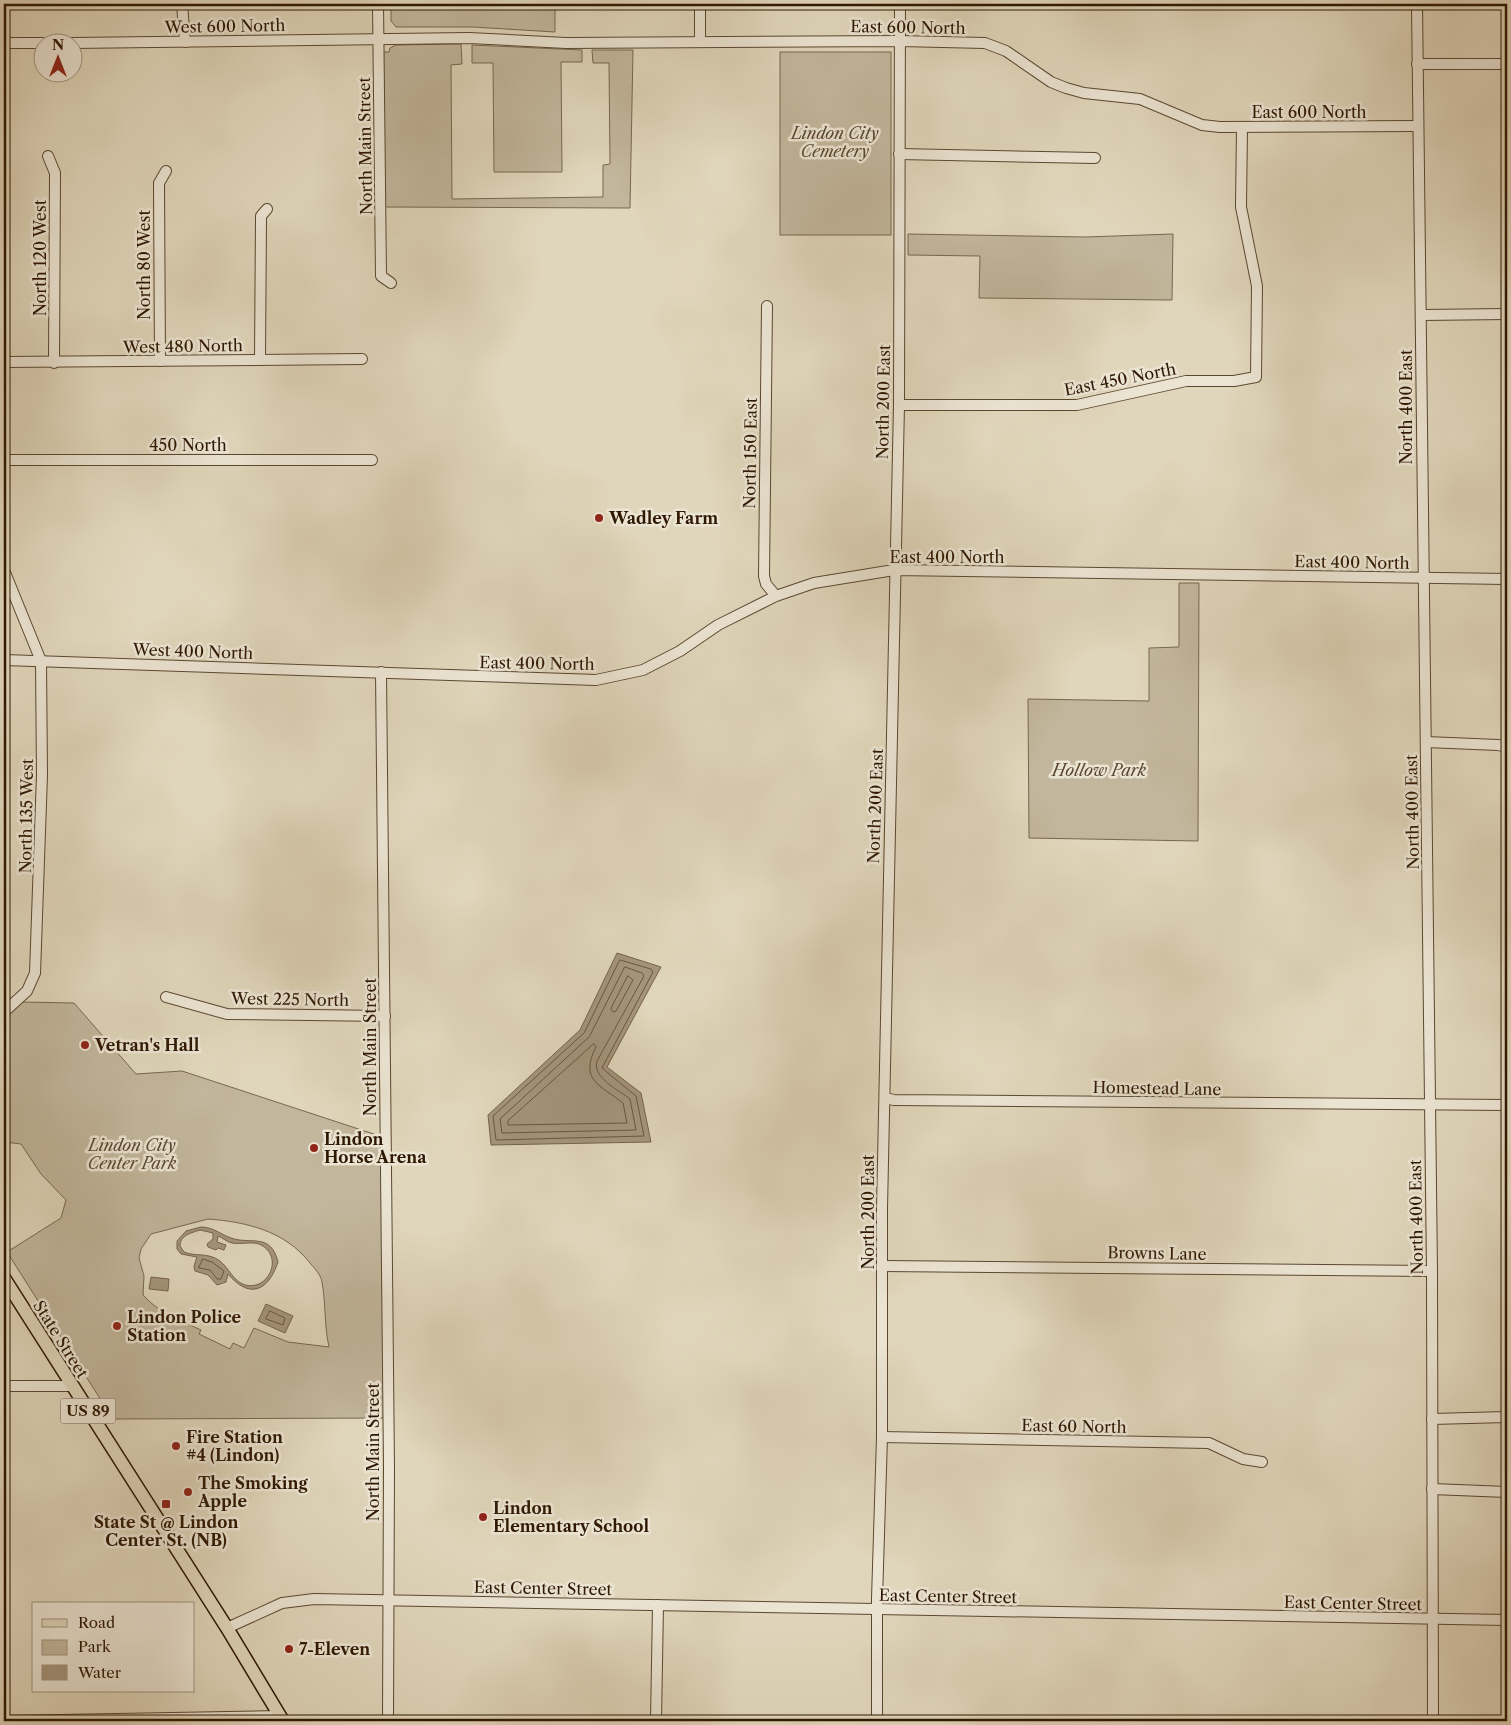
<svg xmlns="http://www.w3.org/2000/svg" width="1511" height="1725" viewBox="0 0 1511 1725" font-family="'Libre Caslon Text',serif">
<style>
.green{fill:#c2b69c;stroke:#78674f;fill-rule:evenodd}
.water{fill:#a4957c;stroke:#75634b;fill-rule:evenodd}
.lines{fill:none;stroke-linecap:round;stroke-linejoin:round}
.shore{stroke:#6a563f;stroke-width:1}
.minor-casing{stroke:#5b4830;stroke-width:12}
.major-casing{stroke:#2f1802;stroke-width:15}
.minor{stroke:#ebe4d3;stroke-width:10}
.major{stroke:#e0d6bb;stroke-width:12}
.poi-dot{fill:#8f2418;stroke:#ebe4d3;stroke-width:2}
.labels{text-anchor:middle;stroke-width:5;stroke-linejoin:round;paint-order:stroke}
.shield{fill:#ebe4d3;stroke:#675541;stroke-width:1}
.shield-label{font-size:15px;font-weight:bold;fill:#2f1802}
.street-label{font-size:16px;fill:#2f1802;stroke:#ebe4d3}
.park-label{font-size:16px;font-style:italic;fill:#5b4730;stroke:#ebe4d3}
.poi-label{font-size:16px;font-weight:bold;fill:#2f1802;stroke:#ebe4d3;text-anchor:start}
</style>
<rect width="100%" height="100%" fill="#e0d6bb"/>
<filter id="stains"><feTurbulence type="fractalNoise" baseFrequency=".004" numOctaves="4"/><feColorMatrix values="0 0 0 0 .2 0 0 0 0 .09 0 0 0 0 .02 0 0 0 .5 -.17"/></filter>
<radialGradient id="worn" r=".72"><stop offset=".6" stop-color="#630" stop-opacity="0"/><stop offset="1" stop-color="#630" stop-opacity=".3"/></radialGradient>
<g class="green">
<polygon points="391,4 555,4 555,32 473,27 396,27 391,21"/>
<polygon points="461,44 462,64 451,65 452,199 603,197 603,165 610,164 609,63 593,63 592,50 633,50 630,208 384,207 382,52 389,52 390,48 396,45"/>
<polygon points="472,45 582,50 582,62 561,62 562,172 494,172 493,63 472,63"/>
<rect x="780" y="52" width="111" height="183"/>
<polygon points="908,234 1085,237 1173,234 1172,300 979,298 980,256 908,255"/>
<polygon points="1179,583 1199,583 1198,841 1029,838 1028,699 1149,701 1149,648 1179,647"/>
<path d="M22 1002 74 1003 136 1074 182 1071 386 1138 388 1418 113 1419 7 1252 61 1218 66 1200 41 1174 21 1144 4 1142V1017ZM208 1219C247 1222 285 1231 310 1263 315 1269 321 1275 322 1282 326 1304 324 1325 329 1347L288 1342 254 1328 244 1348 233 1343 230 1349 199 1334 201 1330C179 1320 159 1313 143 1295L144 1276 139 1258 141 1249 151 1234Z"/>
</g>
<g class="water">
<polygon points="617,953 661,967 607,1067 641,1093 651,1142 491,1145 488,1115 580,1030"/>
<path d="M201 1227C213 1227 220 1234 231 1238 250 1245 271 1232 278 1262 268 1292 249 1299 228 1274L226 1282 217 1285 208 1275 195 1271 194 1266 197 1257 181 1254 177 1249V1241L186 1231ZM200 1230 213 1233V1239L207 1244 208 1247 216 1250 218 1248 224 1250 226 1245 217 1242 218 1236C223 1238 227 1242 232 1243 242 1245 254 1240 263 1246 283 1259 268 1291 245 1285 233 1281 229 1268 220 1261 208 1252 196 1257 184 1252L180 1246C180 1235 191 1233 200 1230Z"/>
<polygon points="151,1277 169,1279 168,1291 149,1289"/>
<polygon points="266,1304 293,1316 285,1333 258,1321"/>
</g>
<g class="lines">
<g class="shore">
<polygon points="620,960 651,969 653,972 602,1068 636,1096 644,1136 496,1140 493,1116 584,1033"/>
<path d="M625 967 642 973 644 976 597 1061C592 1078 619 1090 630 1099L636 1130 502 1133 500 1119 589 1037Z"/>
<polygon points="628,976 633,980 616,1011 613,1012 611,1009"/>
<path d="M594 1044 596 1047C579 1080 600 1085 623 1103L627 1123 508 1125V1121Z"/>
<polygon points="203,1259 212,1262 224,1271 221,1279 217,1279 210,1270 199,1268"/>
<polygon points="270,1311 285,1318 283,1325 266,1319"/>
</g>
<defs>
<g id="minor">
<polyline points="182,4 185,42"/>
<polyline points="378,4 381,276 391,283"/>
<polyline points="700,4 700,41"/>
<polyline points="1417,4 1432,1271 1433,1721"/>
<polyline points="4,43 42,43"/>
<polyline points="72,43 469,38 566,43 900,41 985,43 1006,51 1051,82 1066,88 1084,93 1140,99 1202,125 1220,127 1418,126"/>
<polyline points="1417,64 1507,64"/>
<polyline points="899,154 1095,158"/>
<polyline points="48,156 55,173 54,363"/>
<polyline points="767,306 764,576 766,584 776,596"/>
<polyline points="1421,315 1507,314"/>
<polyline points="260,360 261,216 267,209"/>
<polyline points="160,361 159,183 166,171"/>
<polyline points="4,362 362,359"/>
<polyline points="899,405 1077,405 1186,381 1234,381 1256,377 1257,286 1241,207 1242,127"/>
<polyline points="4,460 372,460"/>
<polyline points="4,570 41,661 42,775 35,973 27,991 4,1012"/>
<polyline points="4,660 596,680 643,670 680,651 718,625 776,596 814,583 894,570 1507,579"/>
<polyline points="381,672 389,1467 388,1721"/>
<polyline points="1426,742 1498,745 1507,747"/>
<polyline points="166,997 227,1014 385,1016"/>
<polyline points="885,1098 894,1100 1507,1105"/>
<polyline points="883,1266 1432,1271"/>
<polyline points="4,1386 72,1386"/>
<polyline points="1432,1419 1507,1417"/>
<polyline points="882,1437 1209,1443 1243,1459 1262,1462"/>
<polyline points="1432,1489 1507,1492"/>
<polyline points="227,1628 282,1603 314,1599 1507,1620"/>
<polyline points="4,1721 280,1716"/>
<polyline points="656,1721 658,1605"/>
<polyline points="877,1721 877,1599 882,1437 882,1208 899,405 900,4"/>
</g>
<polyline id="major" points="4,1278 227,1628 283,1721"/>
</defs>
<use href="#minor" class="minor-casing"/>
<use href="#major" class="major-casing"/>
<use href="#minor" class="minor"/>
<use href="#major" class="major"/>
</g>
<g class="poi-dot">
<circle cx="599" cy="518" r="5"/>
<circle cx="85" cy="1045" r="5"/>
<circle cx="314" cy="1148" r="5"/>
<circle cx="117" cy="1326" r="5"/>
<circle cx="176" cy="1446" r="5"/>
<circle cx="188" cy="1492" r="5"/>
<rect x="161" y="1499" width="10" height="10" rx="2.5"/>
<circle cx="483" cy="1517" r="5"/>
<circle cx="289" cy="1649" r="5"/>
</g>
<g class="labels">
<rect class="shield" x="60.5" y="1398.5" width="55" height="25" rx="4"/>
<g class="shield-label">
<text x="88" y="1416">US 89</text>
</g>
<g class="street-label">
<text transform="translate(225 26) rotate(-1)" y="6">West 600 North</text>
<text transform="translate(908 27) rotate(1)" y="6">East 600 North</text>
<text x="1309" y="118">East 600 North</text>
<text transform="translate(365 146) rotate(-91)" y="6">North Main Street</text>
<text transform="translate(40 258) rotate(-90)" y="6">North 120 West</text>
<text transform="translate(144 265) rotate(-90)" y="6">North 80 West</text>
<text transform="translate(183 346) rotate(-1)" y="6">West 480 North</text>
<text transform="translate(1120 379) rotate(-11)" y="6">East 450 North</text>
<text transform="translate(883 402) rotate(-89)" y="6">North 200 East</text>
<text transform="translate(1406 407) rotate(-90)" y="6">North 400 East</text>
<text x="188" y="451">450 North</text>
<text transform="translate(750 453) rotate(-89)" y="6">North 150 East</text>
<text x="947" y="563">East 400 North</text>
<text transform="translate(1352 562) rotate(1)" y="6">East 400 North</text>
<text transform="translate(193 651) rotate(2)" y="6">West 400 North</text>
<text transform="translate(537 663) rotate(1)" y="6">East 400 North</text>
<text transform="translate(875 806) rotate(-88)" y="6">North 200 East</text>
<text transform="translate(1412 812) rotate(-91)" y="6">North 400 East</text>
<text transform="translate(26 816) rotate(-89)" y="6">North 135 West</text>
<text transform="translate(290 999) rotate(1)" y="6">West 225 North</text>
<text transform="translate(370 1047) rotate(-90)" y="6">North Main Street</text>
<text transform="translate(1157 1088) rotate(1)" y="6">Homestead Lane</text>
<text transform="translate(868 1212) rotate(-90)" y="6">North 200 East</text>
<text transform="translate(1416 1217) rotate(-91)" y="6">North 400 East</text>
<text transform="translate(1157 1253) rotate(1)" y="6">Browns Lane</text>
<text transform="translate(61 1339) rotate(58)" y="6">State Street</text>
<text transform="translate(1074 1426) rotate(1)" y="6">East 60 North</text>
<text transform="translate(373 1452) rotate(-90)" y="6">North Main Street</text>
<text transform="translate(543 1588) rotate(1)" y="6">East Center Street</text>
<text transform="translate(948 1596) rotate(1)" y="6">East Center Street</text>
<text transform="translate(1353 1603) rotate(1)" y="6">East Center Street</text>
</g>
<g class="park-label">
<text x="835" y="139">Lindon City<tspan x="835" dy="18">Cemetery</tspan></text>
<text x="1099" y="776">Hollow Park</text>
<text x="132" y="1151">Lindon City<tspan x="132" dy="18">Center Park</tspan></text>
</g>
<g class="poi-label">
<text x="609" y="524">Wadley Farm</text>
<text x="95" y="1051">Vetran's Hall</text>
<text x="324" y="1145">Lindon<tspan x="324" dy="18">Horse Arena</tspan></text>
<text x="127" y="1323">Lindon Police<tspan x="127" dy="18">Station</tspan></text>
<text x="186" y="1443">Fire Station<tspan x="186" dy="18">#4 (Lindon)</tspan></text>
<text x="198" y="1489">The Smoking<tspan x="198" dy="18">Apple</tspan></text>
<text x="493" y="1514">Lindon<tspan x="493" dy="18">Elementary School</tspan></text>
<text x="166" y="1528" text-anchor="middle">State St @ Lindon<tspan x="166" dy="18">Center St. (NB)</tspan></text>
<text x="299" y="1655">7-Eleven</text>
</g>
</g>
<rect width="1511" height="1725" fill="none" stroke="#e0d6bb" stroke-width="20"/>
<rect x="5" y="5" width="1501" height="1715" fill="none" stroke="#2f1802" stroke-width="2.5"/>
<rect x="10" y="10" width="1491" height="1705" fill="none" stroke="#2f1802"/>
<rect x="32" y="1602" width="162" height="90" fill="#ebe4d3" stroke="#a0927f"/>
<rect x="42" y="1619" width="25" height="8" fill="#e0d6bb" stroke="#a0927f"/>
<text x="78" y="1628" font-size="15" fill="#2f1802">Road</text>
<rect x="42" y="1640" width="25" height="15" fill="#c2b69c" stroke="#a0927f"/>
<text x="78" y="1652" font-size="15" fill="#2f1802">Park</text>
<rect x="42" y="1665" width="25" height="15" fill="#a4957c" stroke="#a0927f"/>
<text x="78" y="1678" font-size="15" fill="#2f1802">Water</text>
<g transform="translate(58 58)"><circle r="24" fill="#ebe4d3" stroke="#a0927f"/>
<path d="M0-4L9 19L0 12L-9 19Z" fill="#8f2418"/>
<text y="-8" font-size="14" font-weight="bold" text-anchor="middle" fill="#2f1802">N</text>
</g>
<rect width="100%" height="100%" filter="url(#stains)"/>
<rect width="100%" height="100%" fill="url(#worn)"/>
</svg>
